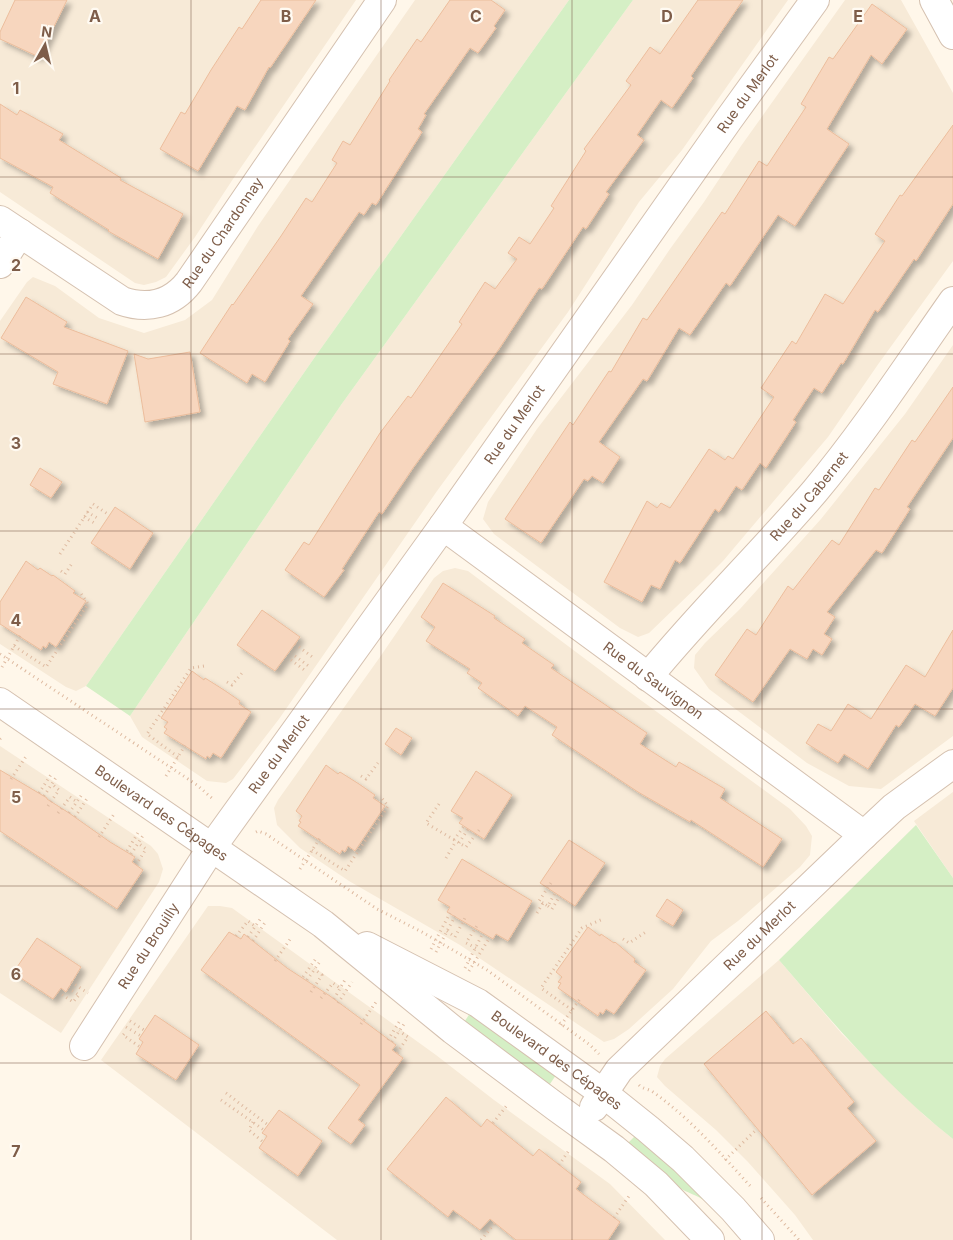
<svg xmlns="http://www.w3.org/2000/svg" width="953" height="1240" viewBox="0 0 953 1240" font-family="Inter,sans-serif">
<style>
.residential{fill:#f7ead7}
.grass{fill:#d5efc5}
.building{fill:#f7d6be;stroke:#ecbd9c;filter:url(#shadow)}
.lines{fill:none;stroke-linecap:round;stroke-linejoin:round}
.minor-casing{stroke:#d5c1b0;stroke-width:30}
.path{stroke:#debaa0;stroke-width:3;stroke-dasharray:1 4;stroke-linecap:butt}
.minor{stroke:#fff;stroke-width:28}
.grid{fill:none;stroke:#7e5d49;stroke-width:1;stroke-opacity:0.55}
.labels{text-anchor:middle;stroke-width:4.5;stroke-linejoin:round;paint-order:stroke}
.street-label{font-size:14px;fill:#7e5d49;stroke:#fffaf2}
.grid-label{font-size:16px;text-anchor:middle;font-weight:bold;fill:#7e5d49;stroke:#fffaf2;stroke-width:4.5;stroke-linejoin:round;paint-order:stroke}
</style>
<defs>
<filter id="shadow"><feDropShadow dx="4.5" dy="4.5" stdDeviation="2.5" flood-color="#0004"/></filter>
</defs>
<rect width="100%" height="100%" fill="#fff7ea"/>
<g class="residential">
<polygon points="0,0 356,0 233,179 195,237 166,277 156,282 144,285 135,283 0,192"/>
<polygon points="415,0 569,0 317,354 86,686 76,691 66,687 0,644 0,321 27,282 33,277 55,286 99,318 144,333 185,320 212,300 258,226"/>
<polygon points="633,0 788,0 682,150 639,202 568,312 437,491 279,719 233,779 226,783 207,781 142,737 130,716 341,405"/>
<polygon points="845,0 901,0 953,93 953,261 879,363 828,437 723,561 703,581 649,633 638,637 620,628 494,534 483,519 488,502 537,429 632,305 670,249 704,202 741,146"/>
<polygon points="953,345 953,736 881,789 849,786 807,763 709,689 694,668 695,655 705,643 740,609 821,519 905,414"/>
<polygon points="455,568 468,571 620,685 790,809 806,826 812,836 810,855 800,867 738,921 711,941 673,989 629,1029 614,1039 604,1042 460,945 349,881 300,848 277,825 274,808 278,800 380,657 434,578 443,571"/>
<polygon points="0,746 151,846 158,854 163,869 159,882 61,1033 0,993"/>
<polygon points="953,792 953,878 914,821"/>
<polygon points="208,906 220,906 232,908 436,1055 494,1100 610,1184 665,1240 337,1240 101,1060"/>
<polygon points="779,960 842,1034 925,1116 953,1139 953,1240 813,1240 795,1215 748,1162 716,1130 665,1086 657,1077 660,1066 665,1059"/>
</g>
<g class="grass">
<polygon points="569,0 633,0 341,405 130,716 86,686 317,354"/>
<path d="M916 825 953 878V1139C887 1087 833 1023 779 960Z"/>
<polygon points="472,1010 558,1072 548,1087 463,1024"/>
<path d="M638 1133 709 1198 706 1202C698 1195 687 1193 678 1187 660 1174 643 1160 626 1145Z"/>
</g>
<g class="building">
<polygon points="15,0 67,0 39,57 0,39 0,32"/>
<polygon points="261,0 316,0 270,68 269,67 245,110 237,106 198,171 160,149 181,112 185,114 211,70 239,27 242,29"/>
<polygon points="450,0 491,0 505,10 494,26 496,28 478,53 470,48 424,114 426,115 418,129 422,132 376,205 372,203 364,215 359,212 301,296 313,304 288,339 290,341 265,382 252,374 247,383 200,353 232,304 233,305 281,236 306,198 312,202 337,163 332,160 343,141 350,145 390,81 389,80 417,39 421,42"/>
<polygon points="698,0 743,0 691,76 693,78 672,108 661,100 637,135 644,140 606,192 609,194 586,229 583,227 542,289 539,288 499,349 413,468 382,514 379,512 342,569 344,570 324,597 285,570 304,542 309,545 380,433 408,396 411,398 462,324 459,322 485,282 495,289 517,259 508,253 519,237 530,244 554,208 551,206 586,151 584,149 631,85 626,81 650,47 660,54"/>
<polygon points="872,4 907,29 882,64 871,55 827,129 849,144 795,226 778,215 730,286 726,283 690,335 679,328 647,381 643,379 599,442 620,457 603,483 592,476 588,481 584,479 541,543 505,519 570,422 573,425 609,371 611,372 643,318 647,320 722,212 725,214 759,161 767,166 806,107 801,104 829,57 833,59"/>
<polygon points="0,104 17,115 20,110 63,134 59,140 121,178 120,180 183,214 158,259 108,231 109,230 50,193 53,187 0,158"/>
<polygon points="953,125 953,204 916,261 914,259 878,312 875,310 843,364 841,363 822,393 814,388 793,420 796,422 766,468 760,463 742,490 736,486 719,512 715,509 680,563 675,560 660,589 651,585 642,602 604,582 647,501 657,508 661,503 670,508 709,449 725,460 728,456 733,459 774,397 761,388 792,341 796,344 825,294 843,304 885,241 875,234 900,195 902,196"/>
<polygon points="26,297 67,322 64,327 128,351 107,404 53,384 58,372 1,338"/>
<polygon points="190,352 200,412 145,422 134,354 148,359"/>
<polygon points="953,387 953,438 907,507 910,509 882,553 876,550 827,612 835,617 824,634 832,639 822,655 813,649 807,659 790,649 753,702 715,675 747,629 756,635 788,586 793,590 832,540 839,545 875,488 879,490 912,440 915,442"/>
<polygon points="40,468 62,482 51,498 30,485"/>
<polygon points="115,507 153,533 130,569 91,543"/>
<polygon points="26,561 38,570 40,568 52,576 53,575 75,591 73,593 86,601 56,647 49,642 46,648 43,646 41,650 0,624 0,602"/>
<polygon points="443,583 495,616 494,618 525,639 522,643 554,665 551,668 647,733 640,744 676,767 679,762 725,789 720,798 782,839 763,867 691,820 690,822 638,792 552,735 557,727 525,706 518,716 478,688 482,683 467,673 470,669 426,641 435,627 421,617"/>
<polygon points="262,610 300,637 275,671 237,645"/>
<polygon points="953,630 953,688 935,716 915,704 899,727 896,725 868,769 844,754 838,763 806,743 818,724 831,731 848,704 871,719 906,665 925,677"/>
<polygon points="192,671 204,680 205,678 224,690 240,701 239,704 251,712 221,758 213,753 210,758 207,756 206,759 164,733 167,729 164,727 168,722 161,718"/>
<polygon points="396,728 412,738 401,755 385,744"/>
<polygon points="326,765 338,774 340,772 359,784 375,795 373,798 385,806 355,851 348,846 345,852 342,850 340,854 298,826 301,822 299,821 302,816 296,811"/>
<polygon points="0,770 47,798 47,799 69,813 110,842 135,857 132,862 143,870 117,909 0,831"/>
<polygon points="476,771 512,795 484,839 459,823 463,818 451,811"/>
<polygon points="569,840 605,863 575,906 540,883"/>
<polygon points="462,859 532,901 508,941 496,934 493,939 447,912 450,907 438,900"/>
<polygon points="667,899 683,910 673,926 656,916"/>
<polygon points="588,927 600,936 601,934 614,943 615,942 635,959 634,962 646,970 614,1014 606,1009 603,1014 600,1012 598,1016 558,988 561,983 558,982 562,977 556,972"/>
<polygon points="229,932 241,939 244,934 287,968 330,996 396,1045 392,1050 403,1058 358,1120 365,1125 351,1144 328,1128 360,1085 201,970"/>
<polygon points="37,938 81,967 66,992 61,988 53,999 13,973"/>
<polygon points="766,1011 793,1044 801,1038 854,1102 847,1108 876,1141 812,1195 704,1064"/>
<polygon points="155,1015 199,1045 176,1080 136,1054 143,1042 139,1039"/>
<polygon points="446,1097 481,1127 487,1119 533,1156 539,1149 581,1182 576,1189 620,1222 608,1240 516,1240 490,1219 480,1230 453,1210 448,1217 387,1169"/>
<polygon points="279,1110 322,1141 298,1176 259,1148 267,1136 262,1133"/>
</g>
<g class="lines">
<defs>
<g id="minor">
<polyline points="934,0 953,35"/>
<path id="s1" d="M0 220 122 301C148 310 172 304 189 282L382 0"/>
<polyline points="0,264 20,233"/>
<path id="s2" d="M443 526 864 835"/>
<path id="s3" d="M648 677C701 612 761 554 815 491 865 431 908 365 953 301"/>
<path id="s4" d="M0 702 323 924 453 1030 556 1107 614 1149 656 1184 710 1240"/>
<path id="s5" d="M367 946 478 1003 603 1093 648 1129 683 1159 733 1209 760 1240"/>
<path id="s6" d="M84 1046 212 847 443 526 729 119 815 0"/>
<path id="s7" d="M594 1107 619 1070 864 835 894 807 953 764"/>
</g>
</defs>
<use href="#minor" class="minor-casing"/>
<g class="path">
<polyline points="87,512 99,519"/>
<polyline points="84,517 96,524"/>
<polyline points="60,554 93,504 109,515"/>
<polyline points="61,571 65,574 73,562"/>
<polyline points="295,644 315,659"/>
<polyline points="14,646 46,667 88,604 80,592"/>
<polyline points="0,654 197,785 214,800"/>
<polyline points="295,656 310,667"/>
<polyline points="291,660 307,672"/>
<polyline points="2,667 21,634"/>
<polyline points="227,682 232,685 242,673"/>
<polyline points="0,739 1,738"/>
<polyline points="178,757 147,734 191,668 204,666"/>
<polyline points="166,776 186,744"/>
<polyline points="361,776 366,779 378,763"/>
<polyline points="11,779 27,755"/>
<polyline points="39,793 52,773"/>
<polyline points="44,796 57,776"/>
<polyline points="439,804 426,823 466,847 480,829"/>
<polyline points="48,806 59,790 52,784"/>
<polyline points="58,813 70,797 77,802"/>
<polyline points="69,813 83,793"/>
<polyline points="75,817 88,797"/>
<polyline points="256,832 258,831 266,834 377,909 422,932 487,970 590,1045 599,1054"/>
<polyline points="99,837 114,814"/>
<polyline points="454,840 464,826"/>
<polyline points="459,843 468,829"/>
<polyline points="312,850 345,871 388,806 380,796"/>
<polyline points="127,851 139,831"/>
<polyline points="131,854 144,834"/>
<polyline points="446,858 456,841"/>
<polyline points="136,865 146,849 138,843"/>
<polyline points="300,869 320,838"/>
<polyline points="543,903 539,901 551,883"/>
<polyline points="548,906 552,909 560,896"/>
<polyline points="537,913 543,903 548,906 555,893"/>
<polyline points="447,931 455,937 466,916"/>
<polyline points="236,936 248,921 255,926"/>
<polyline points="248,937 261,918"/>
<polyline points="623,939 629,943 646,932"/>
<polyline points="253,941 266,921"/>
<polyline points="476,948 466,943 478,924"/>
<polyline points="431,949 450,913"/>
<polyline points="436,952 455,916"/>
<polyline points="275,961 291,938"/>
<polyline points="465,968 483,933"/>
<polyline points="469,971 490,937"/>
<polyline points="303,977 317,957"/>
<polyline points="307,980 321,960"/>
<polyline points="71,982 88,993"/>
<polyline points="68,988 80,996"/>
<polyline points="58,992 73,1002 79,995"/>
<polyline points="311,992 322,975 314,969"/>
<polyline points="321,998 333,983 340,988"/>
<polyline points="334,999 346,978"/>
<polyline points="338,1003 352,982"/>
<polyline points="572,1010 541,988 582,928 603,919"/>
<polyline points="130,1021 144,1030"/>
<polyline points="361,1024 376,1002"/>
<polyline points="561,1025 580,999"/>
<polyline points="126,1027 141,1036"/>
<polyline points="124,1034 123,1035 140,1047"/>
<polyline points="388,1040 401,1019"/>
<polyline points="392,1042 404,1024"/>
<polyline points="397,1053 408,1037 399,1031"/>
<path d="M639 1085C643 1089 649 1089 653 1092 691 1119 721 1154 752 1188"/>
<polyline points="226,1093 268,1125"/>
<polyline points="221,1100 264,1130"/>
<polyline points="253,1122 249,1130 263,1142"/>
<polyline points="493,1123 508,1104"/>
<polyline points="725,1160 757,1129"/>
<polyline points="559,1165 570,1149"/>
<polyline points="761,1198 799,1240"/>
<polyline points="614,1218 629,1196"/>
<polyline points="481,1240 495,1223"/>
</g>
<use href="#minor" class="minor"/>
</g>
<path class="grid" d="M191 0V1240M381 0V1240M572 0V1240M762 0V1240M0 177H953M0 354H953M0 531H953M0 709H953M0 886H953M0 1063H953"/>
<g class="labels">
<g class="street-label">
<text dy="5" stroke="none"><textPath href="#s6" startOffset="1161">Rue du Merlot</textPath></text>
<text dy="5" stroke="none"><textPath href="#s1" startOffset="281">Rue du Chardonnay</textPath></text>
<text dy="5" stroke="none"><textPath href="#s6" startOffset="756">Rue du Merlot</textPath></text>
<text dy="5" stroke="none"><textPath href="#s3" startOffset="242">Rue du Cabernet</textPath></text>
<text dy="5" stroke="none"><textPath href="#s2" startOffset="261">Rue du Sauvignon</textPath></text>
<text dy="5" stroke="none"><textPath href="#s6" startOffset="351">Rue du Merlot</textPath></text>
<text dy="5" stroke="none"><textPath href="#s4" startOffset="196">Boulevard des Cépages</textPath></text>
<text dy="5" stroke="none"><textPath href="#s7" startOffset="239">Rue du Merlot</textPath></text>
<text dy="5" stroke="none"><textPath href="#s6" startOffset="119">Rue du Brouilly</textPath></text>
<text dy="5" stroke="none"><textPath href="#s5" startOffset="222">Boulevard des Cépages</textPath></text>
</g>
</g>
<g class="grid-label">
<text x="95" y="22">A</text>
<text x="286" y="22">B</text>
<text x="476" y="22">C</text>
<text x="667" y="22">D</text>
<text x="858" y="22">E</text>
<text x="16" y="94">1</text>
<text x="16" y="271">2</text>
<text x="16" y="449">3</text>
<text x="16" y="626">4</text>
<text x="16" y="803">5</text>
<text x="16" y="980">6</text>
<text x="16" y="1157">7</text>
</g>
<g transform="translate(45 45) rotate(8)" stroke="#fffaf2" stroke-width="4" paint-order="stroke">
<path d="M0-4L9 19L0 12L-9 19Z" fill="#7e5d49"/>
<text y="-8" font-size="14" font-weight="bold" text-anchor="middle" fill="#7e5d49">N</text>
</g>
</svg>
